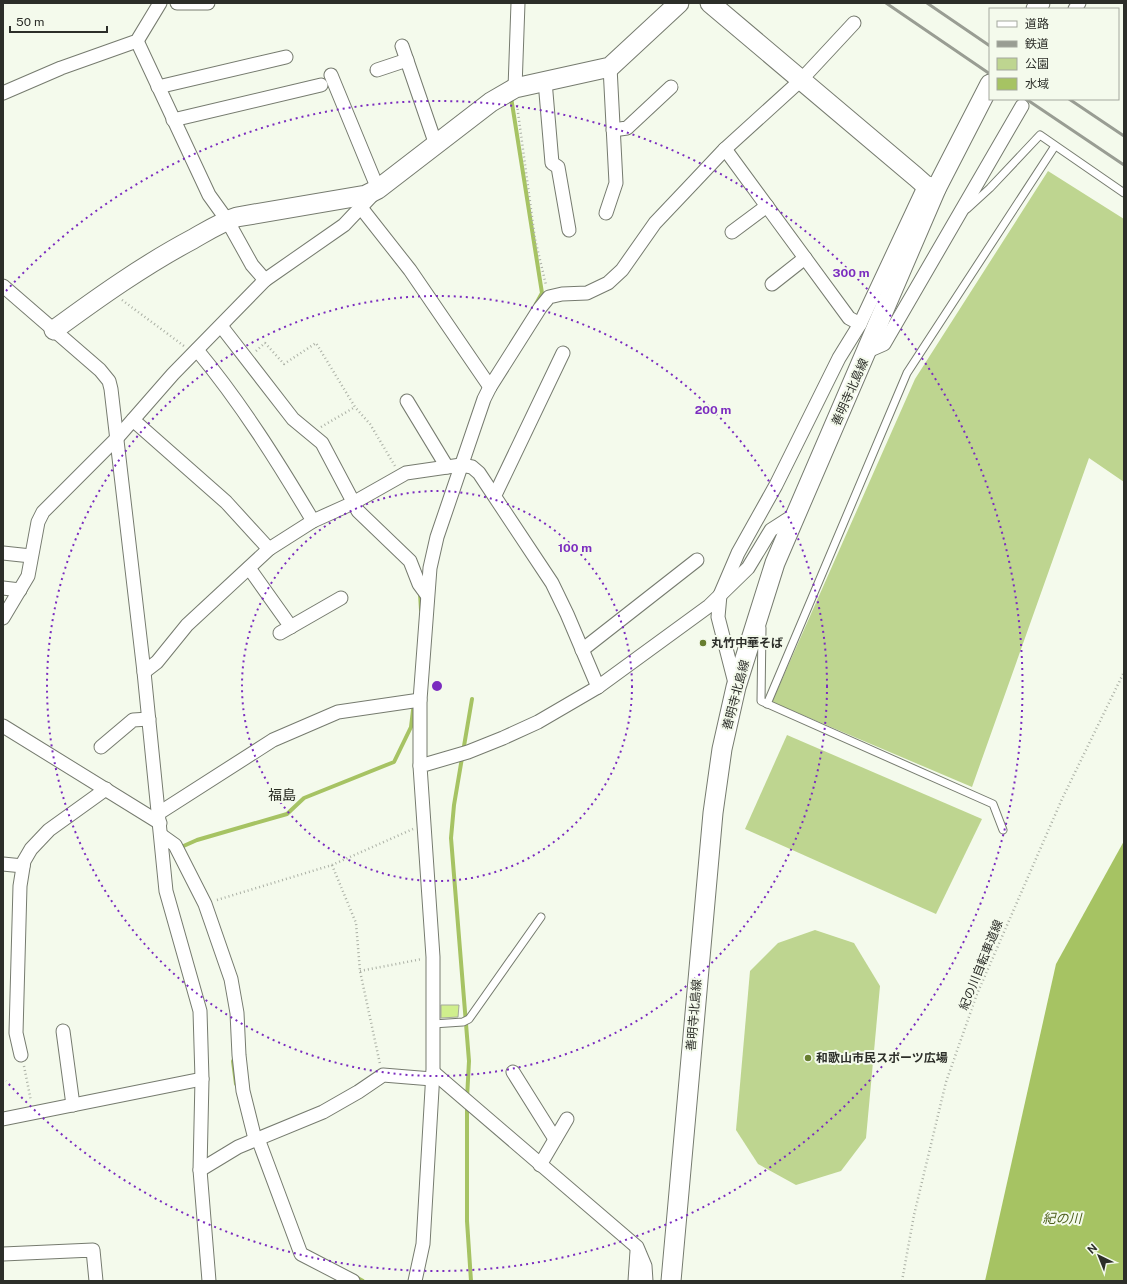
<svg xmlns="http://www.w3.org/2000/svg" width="1127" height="1284" viewBox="0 0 1127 1284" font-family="'Public Sans','Noto Sans JP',sans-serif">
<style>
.green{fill:#bed590}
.water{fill:#a6c363}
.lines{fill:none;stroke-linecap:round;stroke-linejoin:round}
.stream{stroke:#a6c363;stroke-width:4}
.building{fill:#d0ef8d;stroke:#a5aa9c}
.lane-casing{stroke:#767b6f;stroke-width:9}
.street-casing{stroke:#767b6f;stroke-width:15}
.secondary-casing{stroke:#767b6f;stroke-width:21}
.path{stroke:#abb0a5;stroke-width:2.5;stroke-dasharray:1 3;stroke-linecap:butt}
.lane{stroke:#fff;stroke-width:7}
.street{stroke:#fff;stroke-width:13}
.secondary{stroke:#fff;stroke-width:19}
.rail{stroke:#999d93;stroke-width:3}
.ring{fill:none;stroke:#7b2cbf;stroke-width:2;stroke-dasharray:2 4}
.poi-dot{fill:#677e2f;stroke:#f4faec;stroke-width:1.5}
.labels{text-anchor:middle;stroke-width:4;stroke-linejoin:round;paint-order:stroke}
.street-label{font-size:12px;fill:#2c2e29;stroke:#f4faec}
.poi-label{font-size:12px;font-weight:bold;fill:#2c2e29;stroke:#f4faec;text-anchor:start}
.water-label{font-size:13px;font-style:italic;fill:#4c5f1b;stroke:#f4faec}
.quarter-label{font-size:14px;fill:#282b21;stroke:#f4faec}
.centre{fill:#7b2cbf;stroke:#f4faec;stroke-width:2}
.ring-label{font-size:12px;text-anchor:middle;font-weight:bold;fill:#7b2cbf;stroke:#f4faec;stroke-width:4;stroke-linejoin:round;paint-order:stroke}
</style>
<rect width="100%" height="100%" fill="#f4faec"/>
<g class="green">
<polygon points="1048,171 1124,219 1124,482 1089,458 972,787 772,702 915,379"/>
<polygon points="787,735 982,819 936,914 745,829"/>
<polygon points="815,930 854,943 880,986 866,1138 841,1171 796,1185 758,1164 736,1130 750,971 778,943"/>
</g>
<polygon class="water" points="1124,841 1124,1281 985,1281 1056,964"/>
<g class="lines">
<g class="stream">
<polyline points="511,97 542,293 536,304"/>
<polyline points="420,593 421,610"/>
<polyline points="179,848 197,840 287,814 304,798 394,762 411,727 414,702"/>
<polyline points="233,1061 236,1084"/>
<polyline points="467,1098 469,1061 451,838 454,805 472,699"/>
<polyline points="467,1105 467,1221 471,1281"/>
<polyline points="354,1276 363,1281"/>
</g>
</g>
<polygon class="building" points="441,1005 459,1005 458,1017 441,1018"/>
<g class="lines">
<defs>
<g id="lane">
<polyline points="967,209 990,188 1040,135 1124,193"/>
<polyline points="762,628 761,701 993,804 1003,830"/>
<polyline points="767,704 907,373 1055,146"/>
<polyline points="433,1024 463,1022 469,1019 541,917"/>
</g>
<g id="street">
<polyline points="177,3 208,3"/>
<polyline points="1075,9 1079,3"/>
<polyline points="137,41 209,195 227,220 252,265 265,280"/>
<polyline points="402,46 436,145"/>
<polyline points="377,70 407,60"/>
<polyline points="545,81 552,163 558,167 569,230"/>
<polyline points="158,87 286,57"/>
<polyline points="515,88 518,3"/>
<polyline points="3,93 61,68 137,41 160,3"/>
<polyline points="173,120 321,85"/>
<polyline points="613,130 627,128 671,87"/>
<polyline points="725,149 849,318 860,324"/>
<polyline points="362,209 410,270 490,387"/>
<polyline points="606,213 616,183 610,67"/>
<polyline points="732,232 767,206"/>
<polyline points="772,284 805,258"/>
<polyline points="3,286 100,370 109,381 111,389 144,672 166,891 200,1011 202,1079 200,1170 209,1281"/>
<polyline points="221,326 293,419 322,443 358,511 410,561 419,584 427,595"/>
<path d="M197 350C241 403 278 462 313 521"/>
<polyline points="868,351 884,344 1022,106"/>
<polyline points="407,401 447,467"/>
<polyline points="133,420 226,502 269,549"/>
<polyline points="495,495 563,353"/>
<polyline points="3,553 31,556"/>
<polyline points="249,568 291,627"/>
<polyline points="3,588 20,590"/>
<polyline points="3,618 28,576 38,522 43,512 117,438 173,374 265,280 344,225 378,189 331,75"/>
<polyline points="280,633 341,598"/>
<polyline points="582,650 697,560"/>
<polyline points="144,672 157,662 187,625 269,549 313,521 353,503 406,473 461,465 472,467 479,473 552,583 567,614 598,687"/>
<polyline points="736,687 718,617 720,595 738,553 776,485 839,358 860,324 925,185"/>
<polyline points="3,726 160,823"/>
<polyline points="101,747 133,720 149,719"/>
<polyline points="420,766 420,700 430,568 437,537 484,399 490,387 540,308 549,297 562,294 587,293 608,283 622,270 655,223 692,184 725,149 801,80 854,23"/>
<polyline points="159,813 273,740 338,712 420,700"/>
<polyline points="161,835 175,845 205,904 231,979 237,1013 239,1055 243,1091 255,1139 260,1144 301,1254 353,1281"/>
<polyline points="3,864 23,866"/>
<polyline points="63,1031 73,1105"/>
<polyline points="21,1055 16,1033 20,886 24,861 31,849 49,830 106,789"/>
<polyline points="433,1072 637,1247 645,1266 646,1281"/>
<polyline points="513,1072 555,1139"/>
<polyline points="3,1119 202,1079"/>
<polyline points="540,1165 567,1119"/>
<polyline points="200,1170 238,1147 323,1112 358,1092 383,1075 432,1079"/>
<polyline points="3,1254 93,1250 96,1281"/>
<polyline points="415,1281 423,1244 433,1072 433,957 420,766 468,752 503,738 538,722 598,687 709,606 748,568 771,530 796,514"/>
<polyline points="635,1281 637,1251"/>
</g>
<g id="secondary">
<polyline points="710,3 916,177 925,185 936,189"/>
<polyline points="1036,9 1040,3"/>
<path d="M54 330C99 297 144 265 193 239 207 231 221 222 237 217L366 195 378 189 491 102 515 88 610 67 679 3"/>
<polyline points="671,1281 713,813 722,749 736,687 775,563 936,189 990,84"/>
</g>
</defs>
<use href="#lane" class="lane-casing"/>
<use href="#street" class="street-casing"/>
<use href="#secondary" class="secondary-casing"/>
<g class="path">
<polyline points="517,105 535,239 546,285"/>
<polyline points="122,300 184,346"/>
<polyline points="256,351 265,343 284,364 316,343 355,407 370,424 395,466"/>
<polyline points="321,427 355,407"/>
<polyline points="332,865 356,923 360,971 380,1064"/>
<polyline points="217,900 332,865 413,829"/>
<polyline points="360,971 422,959"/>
<polyline points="24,1066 31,1101"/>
<polyline points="902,1281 914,1215 946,1082 977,994 1062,799 1124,672"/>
</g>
<use href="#lane" class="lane"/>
<use href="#street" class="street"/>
<use href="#secondary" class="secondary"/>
<g class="rail">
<polyline points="886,3 990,74"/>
<polyline points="927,3 990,46"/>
<polyline points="1026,99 1124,165"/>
<polyline points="1069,99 1124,136"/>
</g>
</g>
<g class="ring">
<circle cx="437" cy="686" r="195"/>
<circle cx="437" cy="686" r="390"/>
<path d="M6 291A585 585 0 1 1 6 1081"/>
</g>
<g class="poi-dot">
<circle cx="703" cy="643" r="4"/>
<circle cx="808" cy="1058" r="4"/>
</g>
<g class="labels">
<g class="street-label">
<text transform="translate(850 392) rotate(-66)" y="4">善明寺北島線</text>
<text transform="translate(736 695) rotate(-75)" y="4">善明寺北島線</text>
<text transform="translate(981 965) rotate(-68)" y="4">紀の川自転車道線</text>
<text transform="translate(694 1015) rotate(-85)" y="4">善明寺北島線</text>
</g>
<g class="poi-label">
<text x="711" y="647">丸竹中華そば</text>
<text x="816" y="1062">和歌山市民スポーツ広場</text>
</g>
<g class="water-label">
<text x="1062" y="1223">紀の川</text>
</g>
<g class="quarter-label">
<text x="282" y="800">福島</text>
</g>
</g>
<circle cx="437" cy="686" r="6" class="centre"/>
<g class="ring-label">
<text x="851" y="277">300 m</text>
<text x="713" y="414">200 m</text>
<text x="575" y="552">100 m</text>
</g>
<rect width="1127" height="1284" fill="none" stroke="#2c2e29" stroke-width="8"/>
<rect x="989" y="8" width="130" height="92" fill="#f4faec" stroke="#a4a89e"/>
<rect x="997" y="21" width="20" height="6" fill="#ffffff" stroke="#a4a89e"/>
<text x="1025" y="28" font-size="12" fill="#2c2e29">道路</text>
<rect x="997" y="41" width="20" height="6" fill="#999d93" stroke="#a4a89e"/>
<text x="1025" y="48" font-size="12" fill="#2c2e29">鉄道</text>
<rect x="997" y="58" width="20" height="12" fill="#bed590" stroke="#a4a89e"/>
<text x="1025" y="68" font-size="12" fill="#2c2e29">公園</text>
<rect x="997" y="78" width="20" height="12" fill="#a6c363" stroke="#a4a89e"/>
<text x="1025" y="88" font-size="12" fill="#2c2e29">水域</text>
<g transform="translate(1099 1256) rotate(317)" stroke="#f4faec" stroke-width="3" paint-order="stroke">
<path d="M0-3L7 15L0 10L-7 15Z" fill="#2c2e29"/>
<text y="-6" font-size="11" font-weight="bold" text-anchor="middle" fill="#2c2e29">N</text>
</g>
<path d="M10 26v6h97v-6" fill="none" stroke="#2c2e29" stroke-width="2"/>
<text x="16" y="26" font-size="12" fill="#2c2e29" stroke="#f4faec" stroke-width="3" paint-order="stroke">50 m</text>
</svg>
